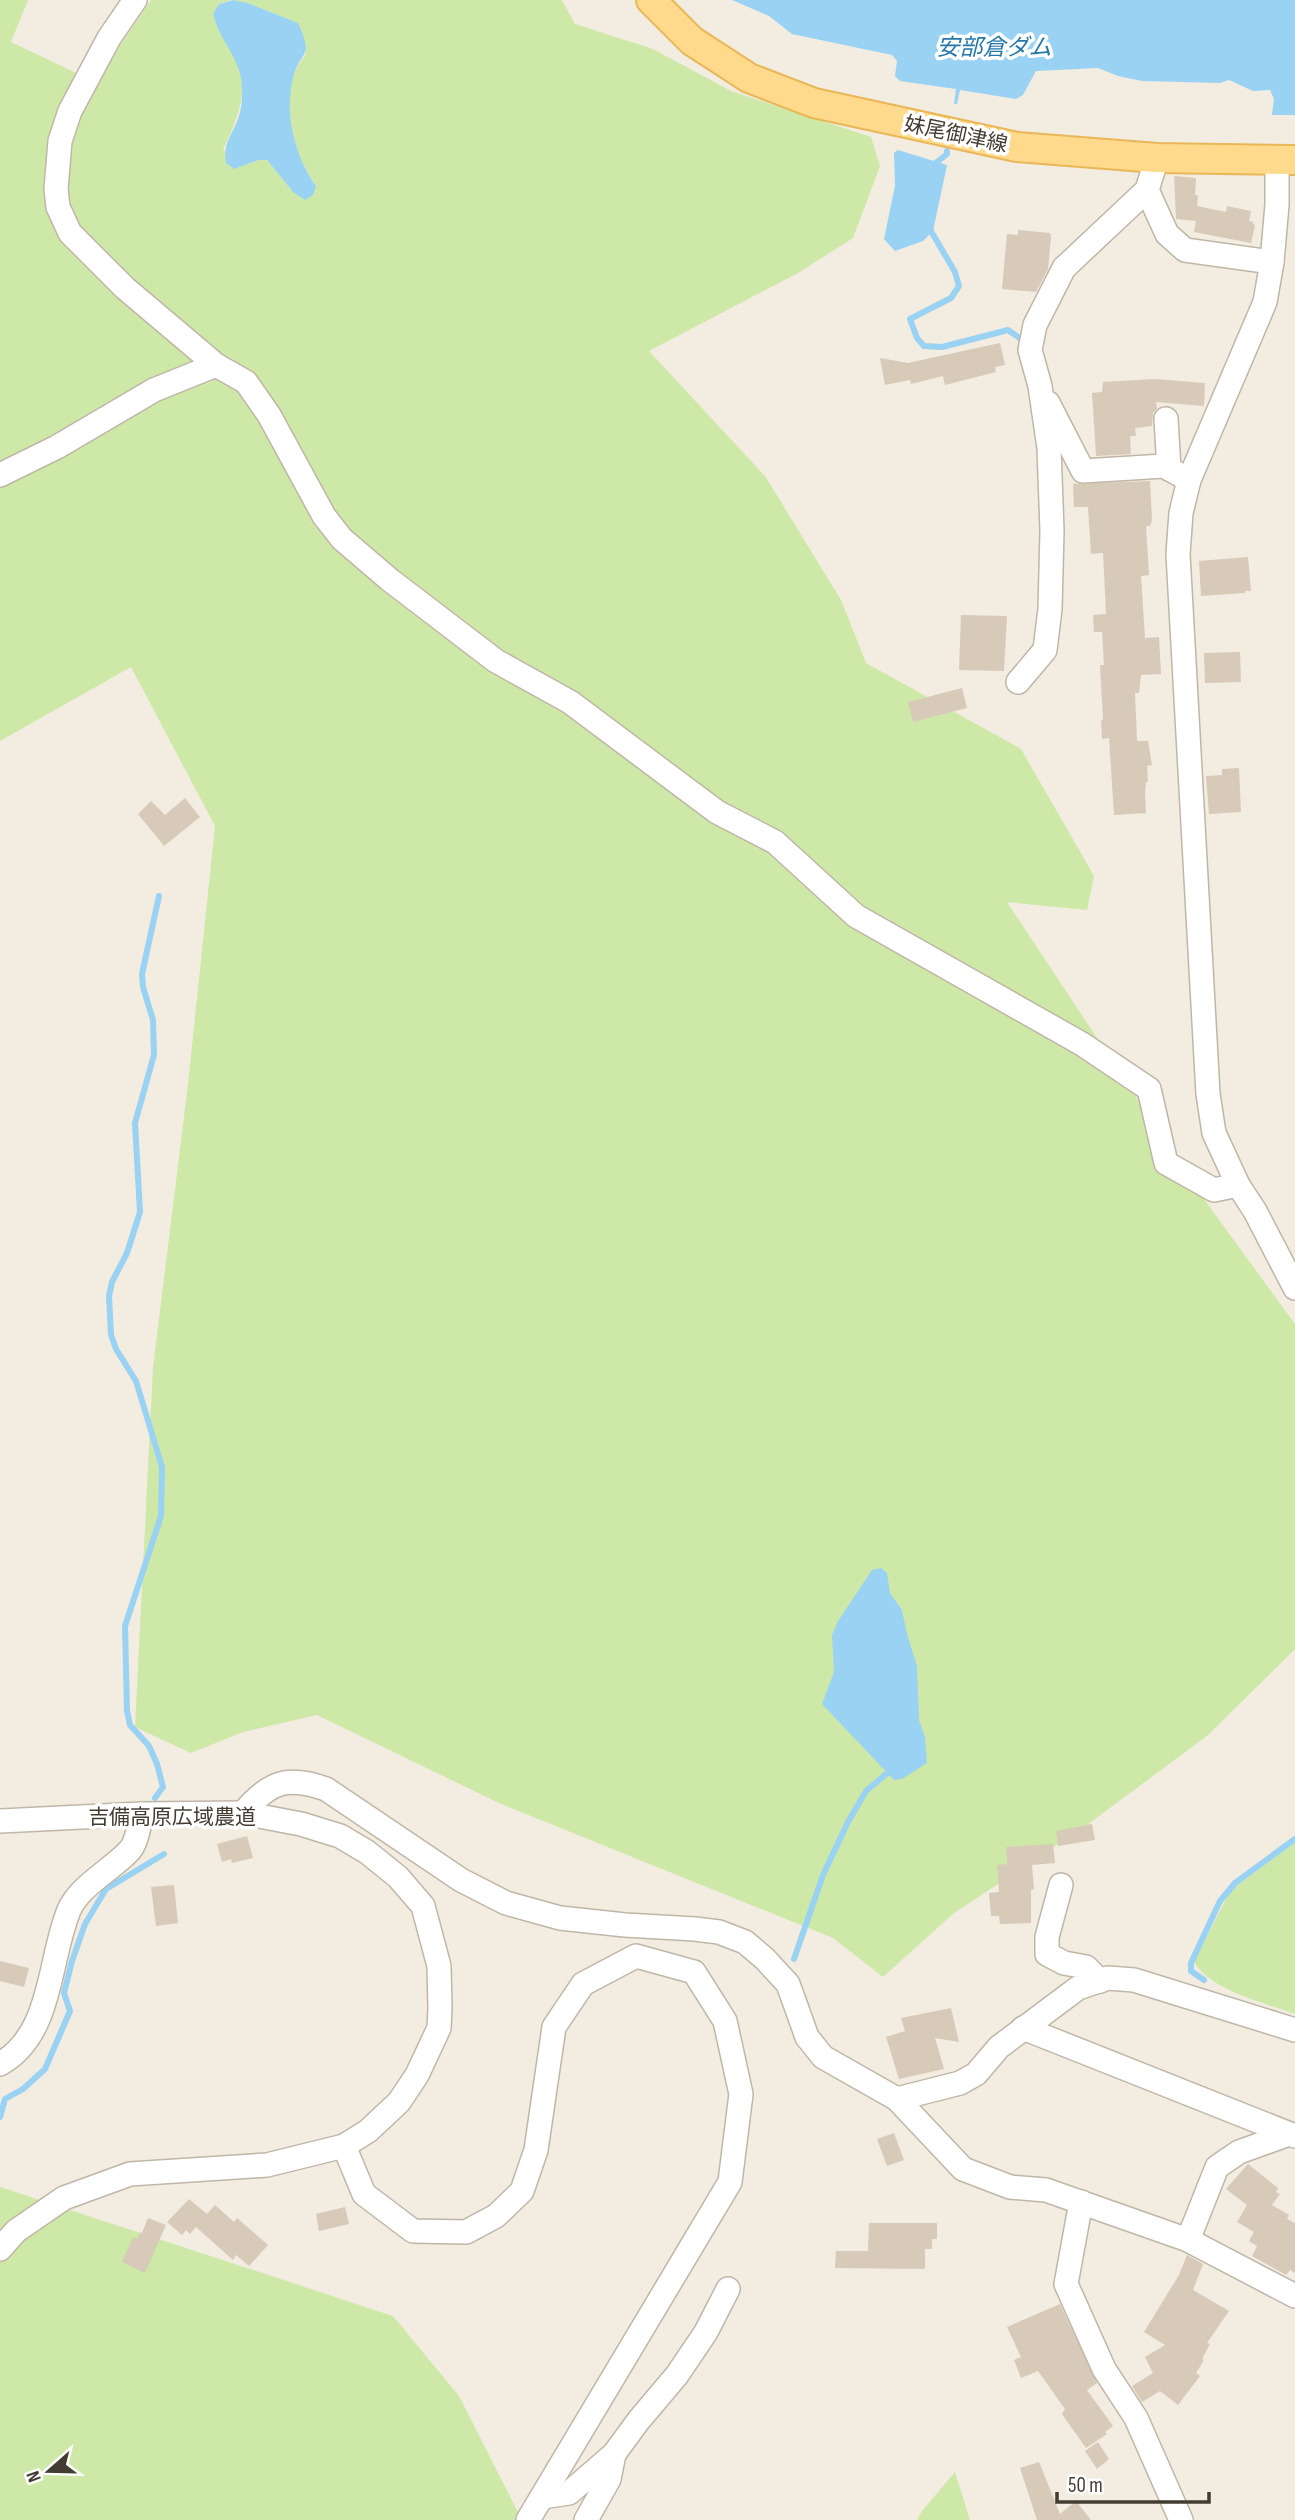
<svg xmlns="http://www.w3.org/2000/svg" width="1295" height="2520" viewBox="0 0 1295 2520" font-family="'Sofia Sans Condensed','Noto Sans JP',sans-serif">
<style>
.green{fill:#cee9a7}
.water{fill:#99d2f3}
.lines{fill:none;stroke-linecap:round;stroke-linejoin:round}
.stream{stroke:#99d2f3;stroke-width:6}
.building{fill:#d7cab9}
.minor-casing{stroke:#c0b6a7;stroke-width:26}
.major-casing{stroke:#e9b758;stroke-width:32}
.minor{stroke:#fff;stroke-width:23}
.major{stroke:#ffda8d;stroke-width:28}
.labels{text-anchor:middle;stroke-width:7;stroke-linejoin:round;paint-order:stroke}
.street-label{font-size:21px;fill:#433c32;stroke:#fff}
.water-label{font-size:23px;font-style:italic;fill:#2678ab;stroke:#fff}
</style>
<rect width="100%" height="100%" fill="#f2ece1"/>
<g class="green">
<path d="M0 0H28L11 42 95 82 151 0H231L219 4 213 14C217 32 228 43 236 59 251 90 236 121 223 150L249 164 259 160H267L293 192 316 186C295 156 283 114 293 77 295 69 301 61 306 54L298 23 248 3 233 0H562L575 24 653 49 731 91 871 137 880 166 853 238 798 273 649 351 765 476 841 600 866 663 1021 749 1094 876 1087 910 1007 902 1198 1191 1295 1324V1649L1208 1735 1087 1825 954 1913 883 1977 833 1938 501 1804 317 1715 243 1732 191 1753 135 1727 153 1368 188 1084 215 826 131 667 0 741Z"/>
<path d="M1295 1842V2014C1265 2003 1210 1990 1194 1962L1230 1891Z"/>
<polygon points="0,2187 393,2316 459,2396 522,2520 0,2520"/>
<polygon points="955,2472 970,2520 917,2520 922,2511"/>
</g>
<g class="water">
<path d="M233 0 248 3 298 23C315 60 300 49 293 78 284 114 295 156 316 186L313 195 305 200 293 192 267 160H259L234 169 226 163C222 141 235 133 240 112 242 105 242 97 242 90 243 60 219 41 213 14L219 4Z"/>
<polygon points="732,0 1295,0 1295,115 1272,115 1274,99 1270,90 1253,91 1229,80 1220,83 1142,81 1118,76 1098,68 1036,71 1023,95 1016,99 960,90 957,104 954,104 956,89 900,81 895,76 897,61 892,55 792,34 769,16"/>
<polygon points="898,150 947,165 933,231 923,241 895,251 884,239 895,186 894,153"/>
<polygon points="881,1568 887,1573 890,1593 902,1610 907,1634 917,1666 919,1720 925,1737 927,1763 902,1779 894,1780 822,1704 834,1672 832,1635 838,1621 872,1570"/>
</g>
<g class="lines">
<g class="stream">
<polyline points="932,166 947,154 947,151"/>
<polyline points="928,226 955,272 959,286 951,298 910,319 917,338 924,346 942,347 1008,330 1021,339"/>
<polyline points="155,1798 163,1787 157,1764 149,1746 130,1725 127,1711 125,1626 161,1516 162,1467 136,1381 116,1349 111,1335 109,1296 112,1282 127,1253 140,1212 135,1123 154,1055 153,1020 143,987 142,974 159,896"/>
<polyline points="794,1959 823,1875 848,1822 866,1791 892,1769"/>
<polyline points="1204,1980 1191,1971 1191,1963 1220,1901 1235,1883 1295,1839"/>
<polyline points="0,2117 5,2099 23,2089 45,2069 70,2011 64,1993 72,1961 85,1924 106,1889 164,1854"/>
</g>
</g>
<g class="building">
<polygon points="1174,176 1196,178 1195,195 1198,195 1197,206 1226,212 1227,206 1251,211 1249,221 1253,222 1253,224 1255,225 1251,243 1194,232 1196,221 1176,219"/>
<polygon points="1018,230 1050,233 1051,237 1048,269 1036,292 1002,289 1007,234 1018,235"/>
<polygon points="1000,343 1005,365 995,367 996,372 945,385 943,376 911,384 910,380 885,385 880,358 908,363"/>
<polygon points="1155,379 1205,383 1204,406 1156,402 1157,409 1153,413 1152,426 1135,428 1136,436 1130,436 1131,454 1096,456 1092,393 1102,392 1103,382"/>
<polygon points="1150,481 1152,520 1150,526 1146,526 1149,575 1141,576 1145,638 1159,637 1161,674 1141,675 1139,693 1135,693 1137,741 1148,741 1152,765 1147,766 1148,782 1146,782 1145,793 1146,813 1114,815 1109,738 1102,739 1101,720 1103,720 1100,665 1104,665 1102,632 1094,632 1093,615 1106,614 1103,553 1091,554 1088,507 1074,507 1073,484"/>
<polygon points="1248,557 1251,591 1245,591 1245,593 1201,596 1199,561"/>
<polygon points="961,615 1007,616 1004,671 959,670"/>
<polygon points="1240,652 1241,682 1205,683 1204,653"/>
<polygon points="962,688 967,708 913,722 908,702"/>
<polygon points="1239,768 1241,812 1209,814 1206,776 1222,775 1222,769"/>
<polygon points="185,798 200,817 164,846 138,814 151,801 165,815"/>
<polygon points="1092,1824 1095,1840 1058,1846 1056,1831"/>
<polygon points="247,1836 253,1858 232,1863 231,1859 222,1862 217,1844"/>
<polygon points="1053,1844 1055,1863 1032,1865 1034,1889 1031,1890 1031,1923 1000,1924 999,1916 991,1916 989,1893 999,1892 997,1865 1007,1864 1006,1847"/>
<polygon points="174,1885 178,1923 156,1926 151,1887"/>
<polygon points="0,1961 29,1968 24,1987 0,1981"/>
<polygon points="951,2008 959,2042 935,2038 944,2069 899,2079 886,2037 905,2031 901,2018"/>
<polygon points="894,2133 904,2160 887,2166 877,2139"/>
<polygon points="1248,2164 1278,2188 1276,2192 1280,2194 1272,2205 1289,2215 1287,2219 1295,2223 1295,2273 1290,2270 1286,2275 1252,2256 1257,2246 1249,2241 1254,2232 1237,2222 1247,2205 1226,2189"/>
<polygon points="189,2199 207,2214 215,2205 234,2222 237,2218 268,2245 249,2266 236,2255 233,2260 196,2227 190,2234 186,2230 182,2235 167,2222"/>
<polygon points="345,2207 349,2224 319,2231 316,2214"/>
<polygon points="148,2218 166,2225 145,2273 122,2262 133,2237 137,2239 140,2232 142,2233"/>
<polygon points="869,2223 937,2223 937,2239 932,2239 932,2249 925,2249 925,2269 835,2268 836,2251 868,2251"/>
<polygon points="1187,2255 1203,2264 1193,2290 1229,2311 1207,2343 1210,2344 1202,2359 1204,2360 1196,2373 1200,2376 1178,2405 1160,2391 1142,2402 1132,2386 1153,2373 1145,2357 1165,2345 1144,2332 1179,2275"/>
<polygon points="1060,2304 1097,2383 1087,2390 1113,2426 1105,2432 1107,2434 1086,2448 1062,2414 1065,2409 1038,2371 1021,2378 1014,2360 1021,2357 1007,2327"/>
<polygon points="1098,2442 1109,2459 1097,2469 1085,2451"/>
<polygon points="1039,2462 1060,2514 1076,2501 1091,2520 1037,2520 1020,2468"/>
</g>
<g class="lines">
<defs>
<g id="minor">
<polyline points="135,0 109,38 70,111 60,141 56,189 58,207 70,233 125,288 216,365 246,382 269,415 324,516 342,539 390,580 496,661 570,702 717,812 775,842 856,916 1082,1044 1149,1089 1166,1163 1214,1190 1238,1185"/>
<polyline points="1277,161 1277,205 1272,262 1265,302 1189,480 1181,513 1178,554 1208,1094 1214,1133 1238,1185 1255,1211 1295,1288"/>
<polyline points="1147,190 1167,234 1185,250 1272,262"/>
<polyline points="1048,403 1083,471 1164,466 1189,480"/>
<polyline points="1166,419 1169,469"/>
<polyline points="0,475 57,447 154,390 216,365"/>
<polyline points="1018,682 1045,650 1050,609 1052,531 1049,448 1040,386 1030,350 1035,325 1064,268 1147,190 1157,158"/>
<path d="M243 1813C269 1782 287 1775 326 1789L461 1880 506 1903 560 1918 625 1925 695 1929 719 1932 745 1942 765 1959 788 1984 807 2037 823 2057 897 2099 963 2169 1010 2187 1046 2190 1188 2240 1295 2296"/>
<polyline points="0,1821 142,1814 243,1813 301,1824 340,1836 367,1852 398,1877 423,1906 439,1966 440,2008 439,2028 417,2075 399,2102 368,2131 344,2146 267,2165 130,2174 64,2198 16,2231 0,2249"/>
<polyline points="1061,1885 1047,1937 1047,1954 1064,1963 1086,1967 1100,1981"/>
<polyline points="1023,2028 1295,2136"/>
<path d="M0 2064C53 2034 48 1961 69 1910 79 1886 113 1869 130 1850 137 1842 139 1825 142 1814"/>
<polyline points="897,2099 960,2083 976,2074 999,2047 1078,1988 1108,1978 1134,1980 1295,2030"/>
<polyline points="344,2146 364,2194 413,2231 466,2232 496,2216 522,2191 536,2150 554,2027 583,1984 636,1956 694,1972 725,2021 741,2094 730,2182 528,2520"/>
<polyline points="1081,2202 1066,2284 1104,2369 1136,2418 1181,2520"/>
<polyline points="1188,2240 1217,2167 1239,2152 1289,2134"/>
<polyline points="614,2454 639,2420 677,2375 706,2332 728,2289"/>
<polyline points="542,2497 569,2493 614,2454 609,2479 586,2520"/>
</g>
<polyline id="major" points="651,0 692,41 749,78 814,103 1017,147 1157,158 1295,160"/>
</defs>
<use href="#minor" class="minor-casing"/>
<use href="#major" class="major-casing"/>
<use href="#minor" class="minor"/>
<use href="#major" class="major"/>
</g>
<g class="labels">
<g class="street-label">
<text transform="translate(956 134) rotate(12)" y="7">妹尾御津線</text>
<text x="172" y="1824">吉備高原広域農道</text>
</g>
<g class="water-label">
<text x="994" y="55">安部倉ダム</text>
</g>
</g>
<g transform="translate(49 2471) rotate(250)" stroke="#ffffff" stroke-width="5" paint-order="stroke">
<path d="M0-5L12 26L0 18L-12 26Z" fill="#433c32"/>
<text y="-10" font-size="19" font-weight="bold" text-anchor="middle" fill="#433c32">N</text>
</g>
<path d="M1057 2492v10h152v-10" fill="none" stroke="#433c32" stroke-width="3.5"/>
<text x="1068" y="2492" font-size="21" fill="#433c32" stroke="#ffffff" stroke-width="5" paint-order="stroke">50 m</text>
</svg>
